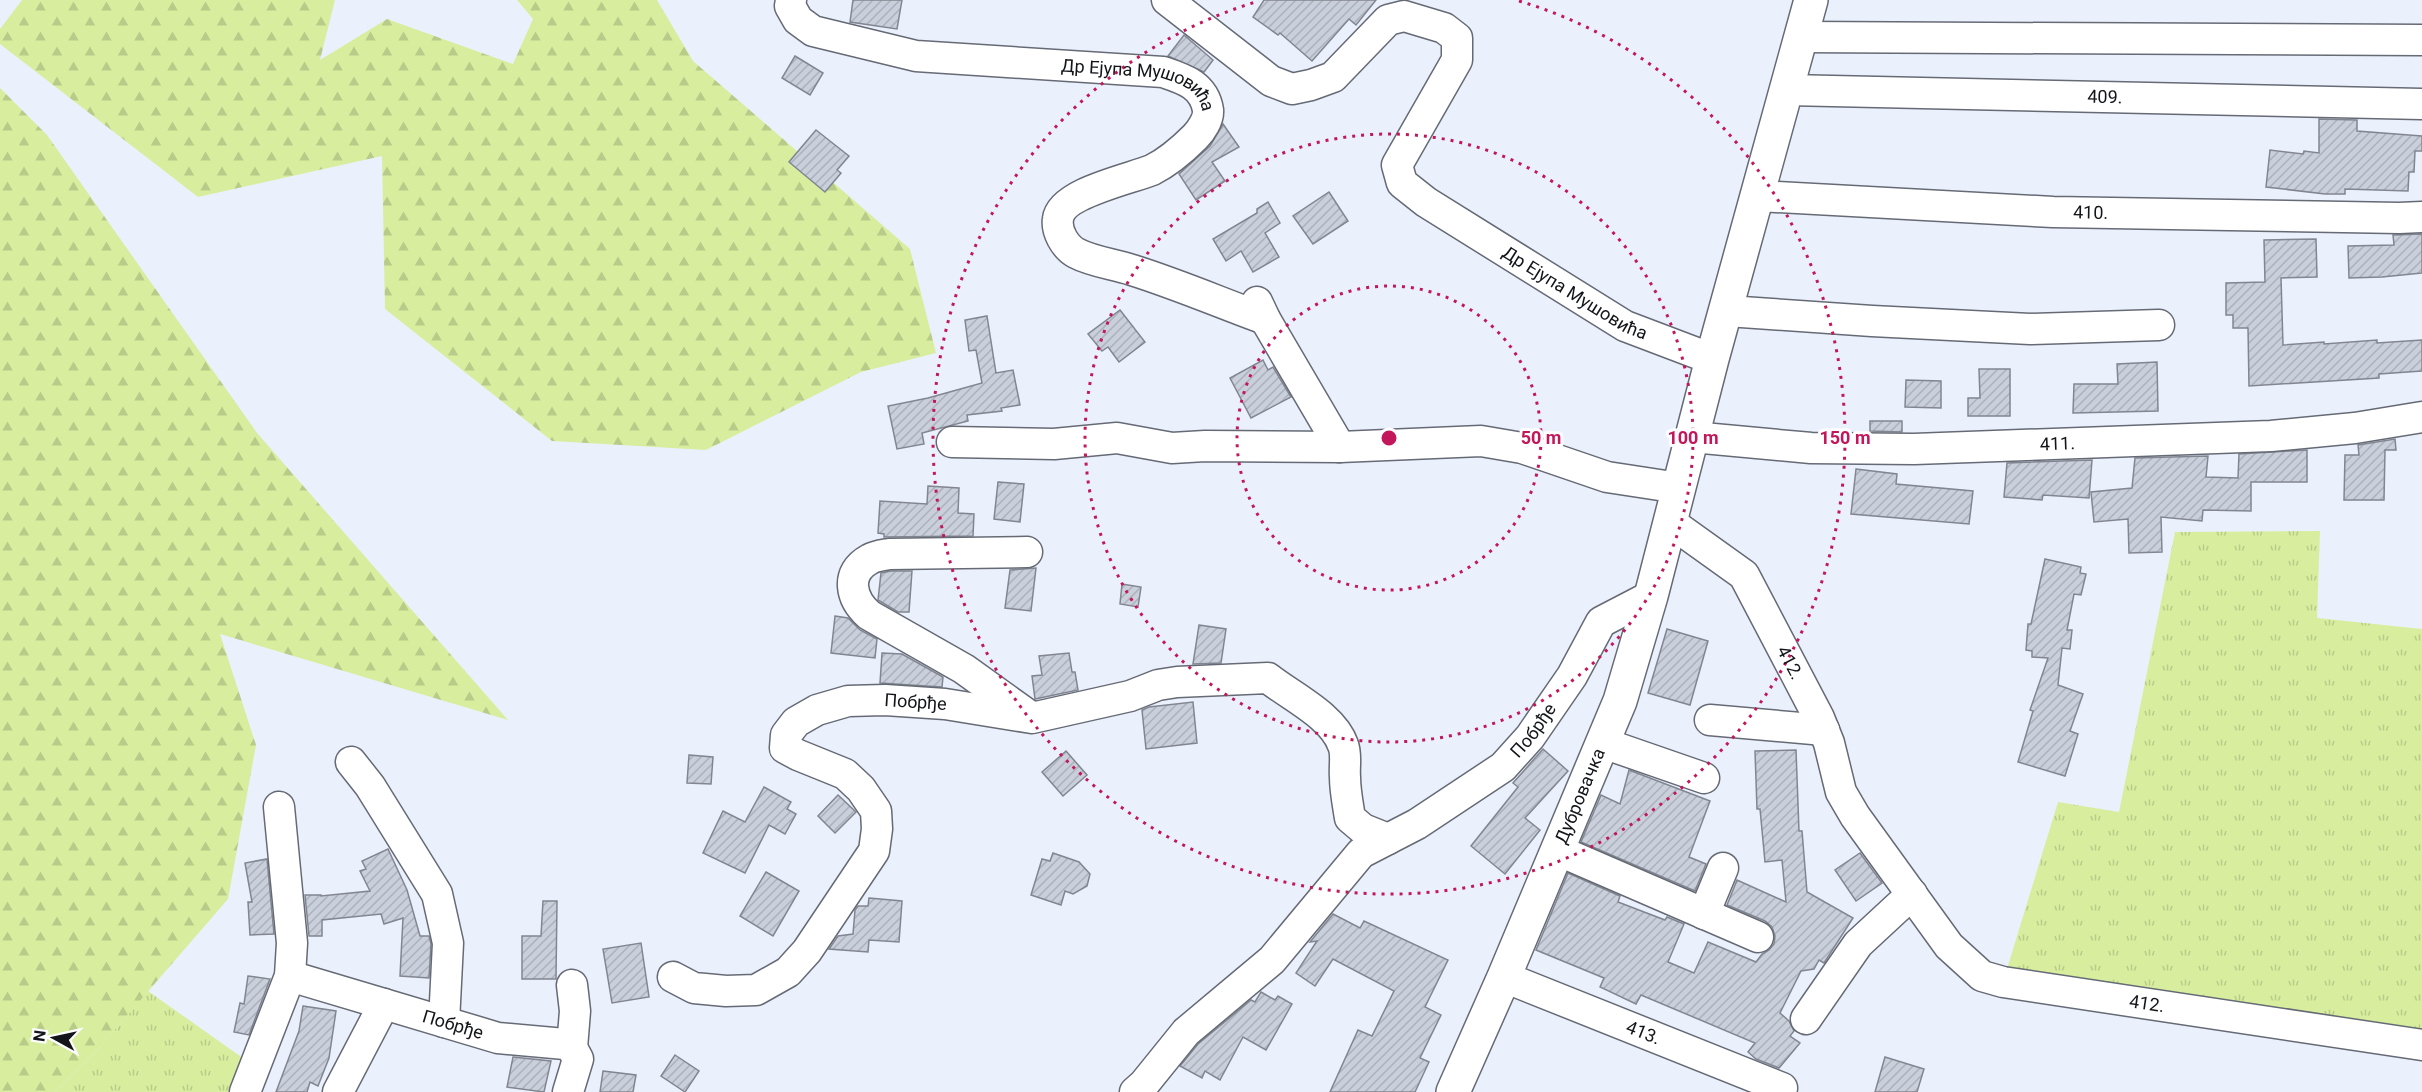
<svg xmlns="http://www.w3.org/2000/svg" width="2422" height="1092" viewBox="0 0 2422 1092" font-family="Roboto,sans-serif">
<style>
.grass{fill:url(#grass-tufts)}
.forest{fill:url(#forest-firs)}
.building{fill:url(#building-hatch);stroke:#818691;stroke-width:1.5}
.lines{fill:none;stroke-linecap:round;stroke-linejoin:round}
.minor-casing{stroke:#656a75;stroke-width:33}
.major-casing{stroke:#656a75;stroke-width:36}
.minor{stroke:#fff;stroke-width:30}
.major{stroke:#fff;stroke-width:33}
.ring{fill:none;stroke:#c2185b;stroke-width:3;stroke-dasharray:3 6}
.labels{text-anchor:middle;stroke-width:6;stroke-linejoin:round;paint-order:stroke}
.street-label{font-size:18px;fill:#13151a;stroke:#fdfdfd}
.centre{fill:#c2185b;stroke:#fdfdfd;stroke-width:3}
.ring-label{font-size:18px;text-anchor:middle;font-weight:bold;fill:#c2185b;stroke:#fdfdfd;stroke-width:6;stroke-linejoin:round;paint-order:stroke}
</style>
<defs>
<pattern id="grass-tufts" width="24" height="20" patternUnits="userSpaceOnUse" patternTransform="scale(1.5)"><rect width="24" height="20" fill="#d8ee9e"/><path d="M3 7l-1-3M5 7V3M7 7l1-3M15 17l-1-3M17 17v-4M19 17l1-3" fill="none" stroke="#b8cb88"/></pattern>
<pattern id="forest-firs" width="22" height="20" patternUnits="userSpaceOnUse" patternTransform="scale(1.5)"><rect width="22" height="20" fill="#d8ee9e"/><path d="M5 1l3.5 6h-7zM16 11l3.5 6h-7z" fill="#b8cb88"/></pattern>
<pattern id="building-hatch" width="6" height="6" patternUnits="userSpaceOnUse" patternTransform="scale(1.5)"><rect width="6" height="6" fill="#c9cfdb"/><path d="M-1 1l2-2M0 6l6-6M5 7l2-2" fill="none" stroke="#acb1bb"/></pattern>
</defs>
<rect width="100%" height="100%" fill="#ebf0fd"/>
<g class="grass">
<polygon points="2320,531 2317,618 2422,629 2422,1046 2003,982 2058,802 2119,812 2175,532"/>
<polygon points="148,991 247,1061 236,1092 55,1092 99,1048"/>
</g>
<g class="forest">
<polygon points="22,0 335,0 320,60 387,19 513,64 533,19 517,0 657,0 693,61 910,249 936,353 861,372 706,450 552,441 385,309 382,156 198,197 0,44 0,29"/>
<polygon points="0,88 47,135 257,433 508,720 220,634 256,745 228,899 99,1048 55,1092 0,1092"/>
</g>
<g class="building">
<polygon points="853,0 902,0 897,29 850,22"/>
<polygon points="1264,0 1376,0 1356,25 1349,19 1312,61 1280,33 1278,35 1253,17"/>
<polygon points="1184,35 1213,60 1204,72 1168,56"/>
<polygon points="795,56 823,73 810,95 782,78"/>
<polygon points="2319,119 2357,120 2357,131 2422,136 2422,151 2415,151 2414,172 2409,172 2408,191 2345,189 2345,194 2325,194 2266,187 2270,150 2303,154 2304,151 2319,153"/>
<polygon points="1223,124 1239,147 1212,162 1225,181 1196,200 1179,174 1210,146"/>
<polygon points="816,130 849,156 837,170 841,173 825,192 789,162"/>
<polygon points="1329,192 1348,221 1313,244 1293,216"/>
<polygon points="1268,202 1280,223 1265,233 1279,257 1253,272 1241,251 1226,261 1213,239 1257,213 1257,209"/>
<polygon points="2422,234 2422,273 2382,277 2349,278 2348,246 2394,245 2393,235"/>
<polygon points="2316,239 2317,277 2281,278 2283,345 2324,342 2324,344 2377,340 2377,343 2422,340 2422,371 2379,374 2379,378 2249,386 2248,328 2233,328 2233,315 2226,315 2226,283 2265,282 2264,240"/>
<polygon points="1120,310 1145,342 1119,362 1108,347 1102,351 1088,334"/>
<polygon points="987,316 996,373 1013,370 1020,405 1001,408 1002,411 967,415 968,421 922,433 924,444 897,449 888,406 928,398 982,383 976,350 969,351 965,320"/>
<polygon points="1263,360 1268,370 1273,367 1291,397 1251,418 1230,378"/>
<polygon points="2157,362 2158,411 2073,413 2074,384 2118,384 2117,364"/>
<polygon points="1979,369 2010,369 2010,416 1968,416 1968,398 1980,398"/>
<polygon points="1906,380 1941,381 1941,408 1905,407"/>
<polygon points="1870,421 1902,421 1902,432 1870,431"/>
<polygon points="2395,439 2396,450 2385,450 2384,500 2344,500 2345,455 2359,455 2358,445"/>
<polygon points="2307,450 2307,482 2251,482 2251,511 2203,510 2202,521 2161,517 2162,552 2129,553 2128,519 2094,522 2091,492 2132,488 2135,458 2208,456 2206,477 2238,478 2239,454"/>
<polygon points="2092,460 2089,498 2043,495 2042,500 2004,497 2007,463"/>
<polygon points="1856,469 1897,474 1896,484 1973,491 1969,524 1851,514"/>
<polygon points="998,482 1024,484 1020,522 994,519"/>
<polygon points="928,486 959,488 958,513 974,514 973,536 884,537 884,534 878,533 880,501 927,504"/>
<polygon points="2045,559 2081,567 2080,573 2086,574 2081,595 2074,594 2067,630 2072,630 2070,649 2062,648 2058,685 2083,694 2070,731 2078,734 2065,776 2018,762 2033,711 2030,710 2048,658 2032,657 2032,651 2026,650 2028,624 2031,624"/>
<polygon points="1036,568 1031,611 1005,608 1010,570"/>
<polygon points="891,571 912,571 909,612 898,612 878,600 881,573"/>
<polygon points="1122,584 1141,587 1138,607 1120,604"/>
<polygon points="835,616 848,618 860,630 877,639 875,658 831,653"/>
<polygon points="1199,625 1226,629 1221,663 1193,664"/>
<polygon points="1667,629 1708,641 1690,705 1648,693"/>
<polygon points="882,653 902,654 943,677 942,687 880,683"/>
<polygon points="1069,653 1072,672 1075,672 1078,690 1035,699 1032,676 1042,675 1039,656"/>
<polygon points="1193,702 1197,743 1146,749 1142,710 1149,707"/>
<polygon points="1543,749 1568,771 1525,818 1540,830 1505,874 1471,846 1518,787 1513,783"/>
<polygon points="1796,750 1799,831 1802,831 1807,892 1853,918 1824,963 1819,960 1814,969 1801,971 1780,1013 1789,1021 1794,1031 1790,1036 1800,1043 1779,1068 1756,1059 1748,1052 1755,1043 1641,995 1636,1004 1600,987 1604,978 1536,950 1568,873 1620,896 1618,902 1665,920 1667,917 1684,924 1668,962 1694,973 1708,942 1756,962 1762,954 1769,950 1774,944 1775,936 1772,927 1765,921 1727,905 1737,880 1786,902 1782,860 1765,862 1760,809 1757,809 1755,751"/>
<polygon points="1066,751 1087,775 1063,796 1042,772"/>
<polygon points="689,755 713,757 711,784 687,783"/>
<polygon points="1629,770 1710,801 1689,857 1706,864 1695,891 1581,842 1601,795 1620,804"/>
<polygon points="764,787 791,802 787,809 796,814 785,834 769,825 745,873 703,853 723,811 745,822"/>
<polygon points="838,795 856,812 835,833 818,816"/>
<polygon points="388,849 407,890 420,936 429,936 431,944 429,978 400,976 403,918 384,924 381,914 322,920 322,936 309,936 305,895 321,895 321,896 370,891 360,871 366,869 362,861"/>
<polygon points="1053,853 1079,862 1090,874 1087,886 1073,894 1065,891 1061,905 1031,895 1042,859 1050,861"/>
<polygon points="1860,853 1882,883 1856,901 1835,870"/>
<polygon points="267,859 274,934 250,935 248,902 252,902 245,863"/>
<polygon points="766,872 799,891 773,936 740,916"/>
<polygon points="869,898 902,901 899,942 869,940 868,952 829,949 838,936 853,934 855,910 858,906 868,906"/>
<polygon points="543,901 557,901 556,979 522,979 522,936 541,936"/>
<polygon points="1333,914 1360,928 1364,921 1448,960 1425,1007 1441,1015 1420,1058 1429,1062 1415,1092 1330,1092 1358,1030 1372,1036 1394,991 1333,959 1315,986 1296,973 1317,941 1310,942"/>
<polygon points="641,943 649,997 612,1003 603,949"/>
<polygon points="248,976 270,979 249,1035 234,1032 240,1003 244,1004"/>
<polygon points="1261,992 1275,1000 1278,996 1292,1004 1266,1050 1243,1037 1220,1080 1205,1071 1202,1078 1180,1066 1198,1044 1251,1000 1255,1002"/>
<polygon points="303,1006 336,1011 329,1058 318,1086 310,1082 307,1092 276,1092 299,1031"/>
<polygon points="675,1055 699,1071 685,1092 661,1076"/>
<polygon points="513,1057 551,1061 544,1092 507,1087"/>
<polygon points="1885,1057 1924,1069 1917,1092 1875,1092"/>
<polygon points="603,1071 636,1075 633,1092 600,1092"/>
</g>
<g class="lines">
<defs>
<g id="minor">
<path id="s1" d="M791 0 790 6 798 20 813 31 916 56 1163 72C1184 79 1204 85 1208 110 1209 119 1201 131 1195 137 1182 150 1168 162 1152 170 1130 179 1061 193 1058 219 1056 231 1065 247 1076 253 1093 262 1114 264 1132 270 1177 284 1221 303 1265 319"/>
<path id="s2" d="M1167 0 1271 81 1292 89 1311 85 1333 77 1388 20 1404 16 1444 28 1457 38V60L1397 165 1402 183 1426 202 1625 326 1712 359"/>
<polyline points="1801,37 2422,40"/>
<path id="s3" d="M1787 90 2422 104"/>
<path id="s4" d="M1758 196 2053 212 2399 218 2422 217"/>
<polyline points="1257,302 1265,319 1340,447"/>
<polyline points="1727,311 1872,321 2030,329 2159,325"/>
<path id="s5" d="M1692 437 1811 448 1914 449 2271 436 2355 428 2422 417"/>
<polyline points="952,442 1054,444 1117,438 1172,448 1205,446 1340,447 1481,441 1522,448 1607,477 1679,488"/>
<path id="s6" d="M1670 522 1744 575 1819 718 1829 743 1841 792 1855 816 1949 946 1982 976 2003 982 2422 1045"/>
<path d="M1027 552 889 554C883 555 875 556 870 559 844 573 851 599 869 615L964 669 1028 715"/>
<polyline points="1710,720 1824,730"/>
<polyline points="1603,743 1704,778"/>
<polyline points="351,762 370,786 437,894 448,943 444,1022"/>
<polyline points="1557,850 1758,937"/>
<polyline points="1704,914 1723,868"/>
<path id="s7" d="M290 976 498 1038 565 1044 572 1048 578 1059 568 1092"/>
<path id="s8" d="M673 977 694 988 726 991 756 990 788 972 807 951 874 851 877 829 876 811 861 789 845 774 798 755 785 748 786 735 796 722 817 710 848 701 885 700 945 704 1032 718 1130 696 1158 685 1177 682 1268 678C1292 697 1333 716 1343 745 1347 754 1344 767 1345 777 1345 791 1348 805 1350 818L1363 829 1388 839"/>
<path id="s9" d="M1504 977 1782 1088"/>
<polyline points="1806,1019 1858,944 1912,894"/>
<polyline points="572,1048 575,1011 572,985"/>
<polyline points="245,1092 290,976 292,943 279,807"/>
<polyline points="338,1092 384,1004"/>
<path id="s10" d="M1135 1092 1144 1084 1186 1032 1272 960 1361 853 1417 824 1503 767 1530 737 1572 676 1601 622 1651 596"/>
</g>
<g id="major">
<path id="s11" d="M1453 1092 1504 977 1620 701 1651 596 1712 359 1811 0"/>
</g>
</defs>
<use href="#minor" class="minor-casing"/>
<use href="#major" class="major-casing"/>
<use href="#minor" class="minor"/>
<use href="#major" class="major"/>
</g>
<g class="ring">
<circle cx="1389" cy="438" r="152"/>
<circle cx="1389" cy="438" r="304"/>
<path d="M1519 1A456 456 0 1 1 1259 1"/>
</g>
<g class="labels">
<g class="street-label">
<text dy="6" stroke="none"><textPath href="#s1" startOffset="375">Др Ејупа Мушовића</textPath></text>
<text dy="6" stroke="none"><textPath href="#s3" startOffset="318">409.</textPath></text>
<text dy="6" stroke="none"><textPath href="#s4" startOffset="333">410.</textPath></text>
<text dy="6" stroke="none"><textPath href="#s2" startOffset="718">Др Ејупа Мушовића</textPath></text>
<text dy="6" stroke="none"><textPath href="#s5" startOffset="366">411.</textPath></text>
<text dy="6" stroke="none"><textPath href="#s6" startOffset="190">412.</textPath></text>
<text dy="6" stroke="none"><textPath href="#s8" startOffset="579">Побрђе</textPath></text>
<text dy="6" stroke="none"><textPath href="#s10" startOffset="544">Побрђе</textPath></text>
<text dy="6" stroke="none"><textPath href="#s11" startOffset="322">Дубровачка</textPath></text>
<text dy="6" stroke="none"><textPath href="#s6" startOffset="730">412.</textPath></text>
<text dy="6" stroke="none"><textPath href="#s7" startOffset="170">Побрђе</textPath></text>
<text dy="6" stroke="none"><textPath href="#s9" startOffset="150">413.</textPath></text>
</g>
</g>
<circle cx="1389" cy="438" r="9" class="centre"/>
<g class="ring-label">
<text x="1541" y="444">50 m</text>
<text x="1693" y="444">100 m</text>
<text x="1845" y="444">150 m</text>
</g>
<g transform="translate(54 1038) rotate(278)" stroke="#fdfdfd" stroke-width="4.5" paint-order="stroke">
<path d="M0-4.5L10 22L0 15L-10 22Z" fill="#13151a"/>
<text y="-9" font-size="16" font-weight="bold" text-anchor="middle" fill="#13151a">N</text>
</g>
</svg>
